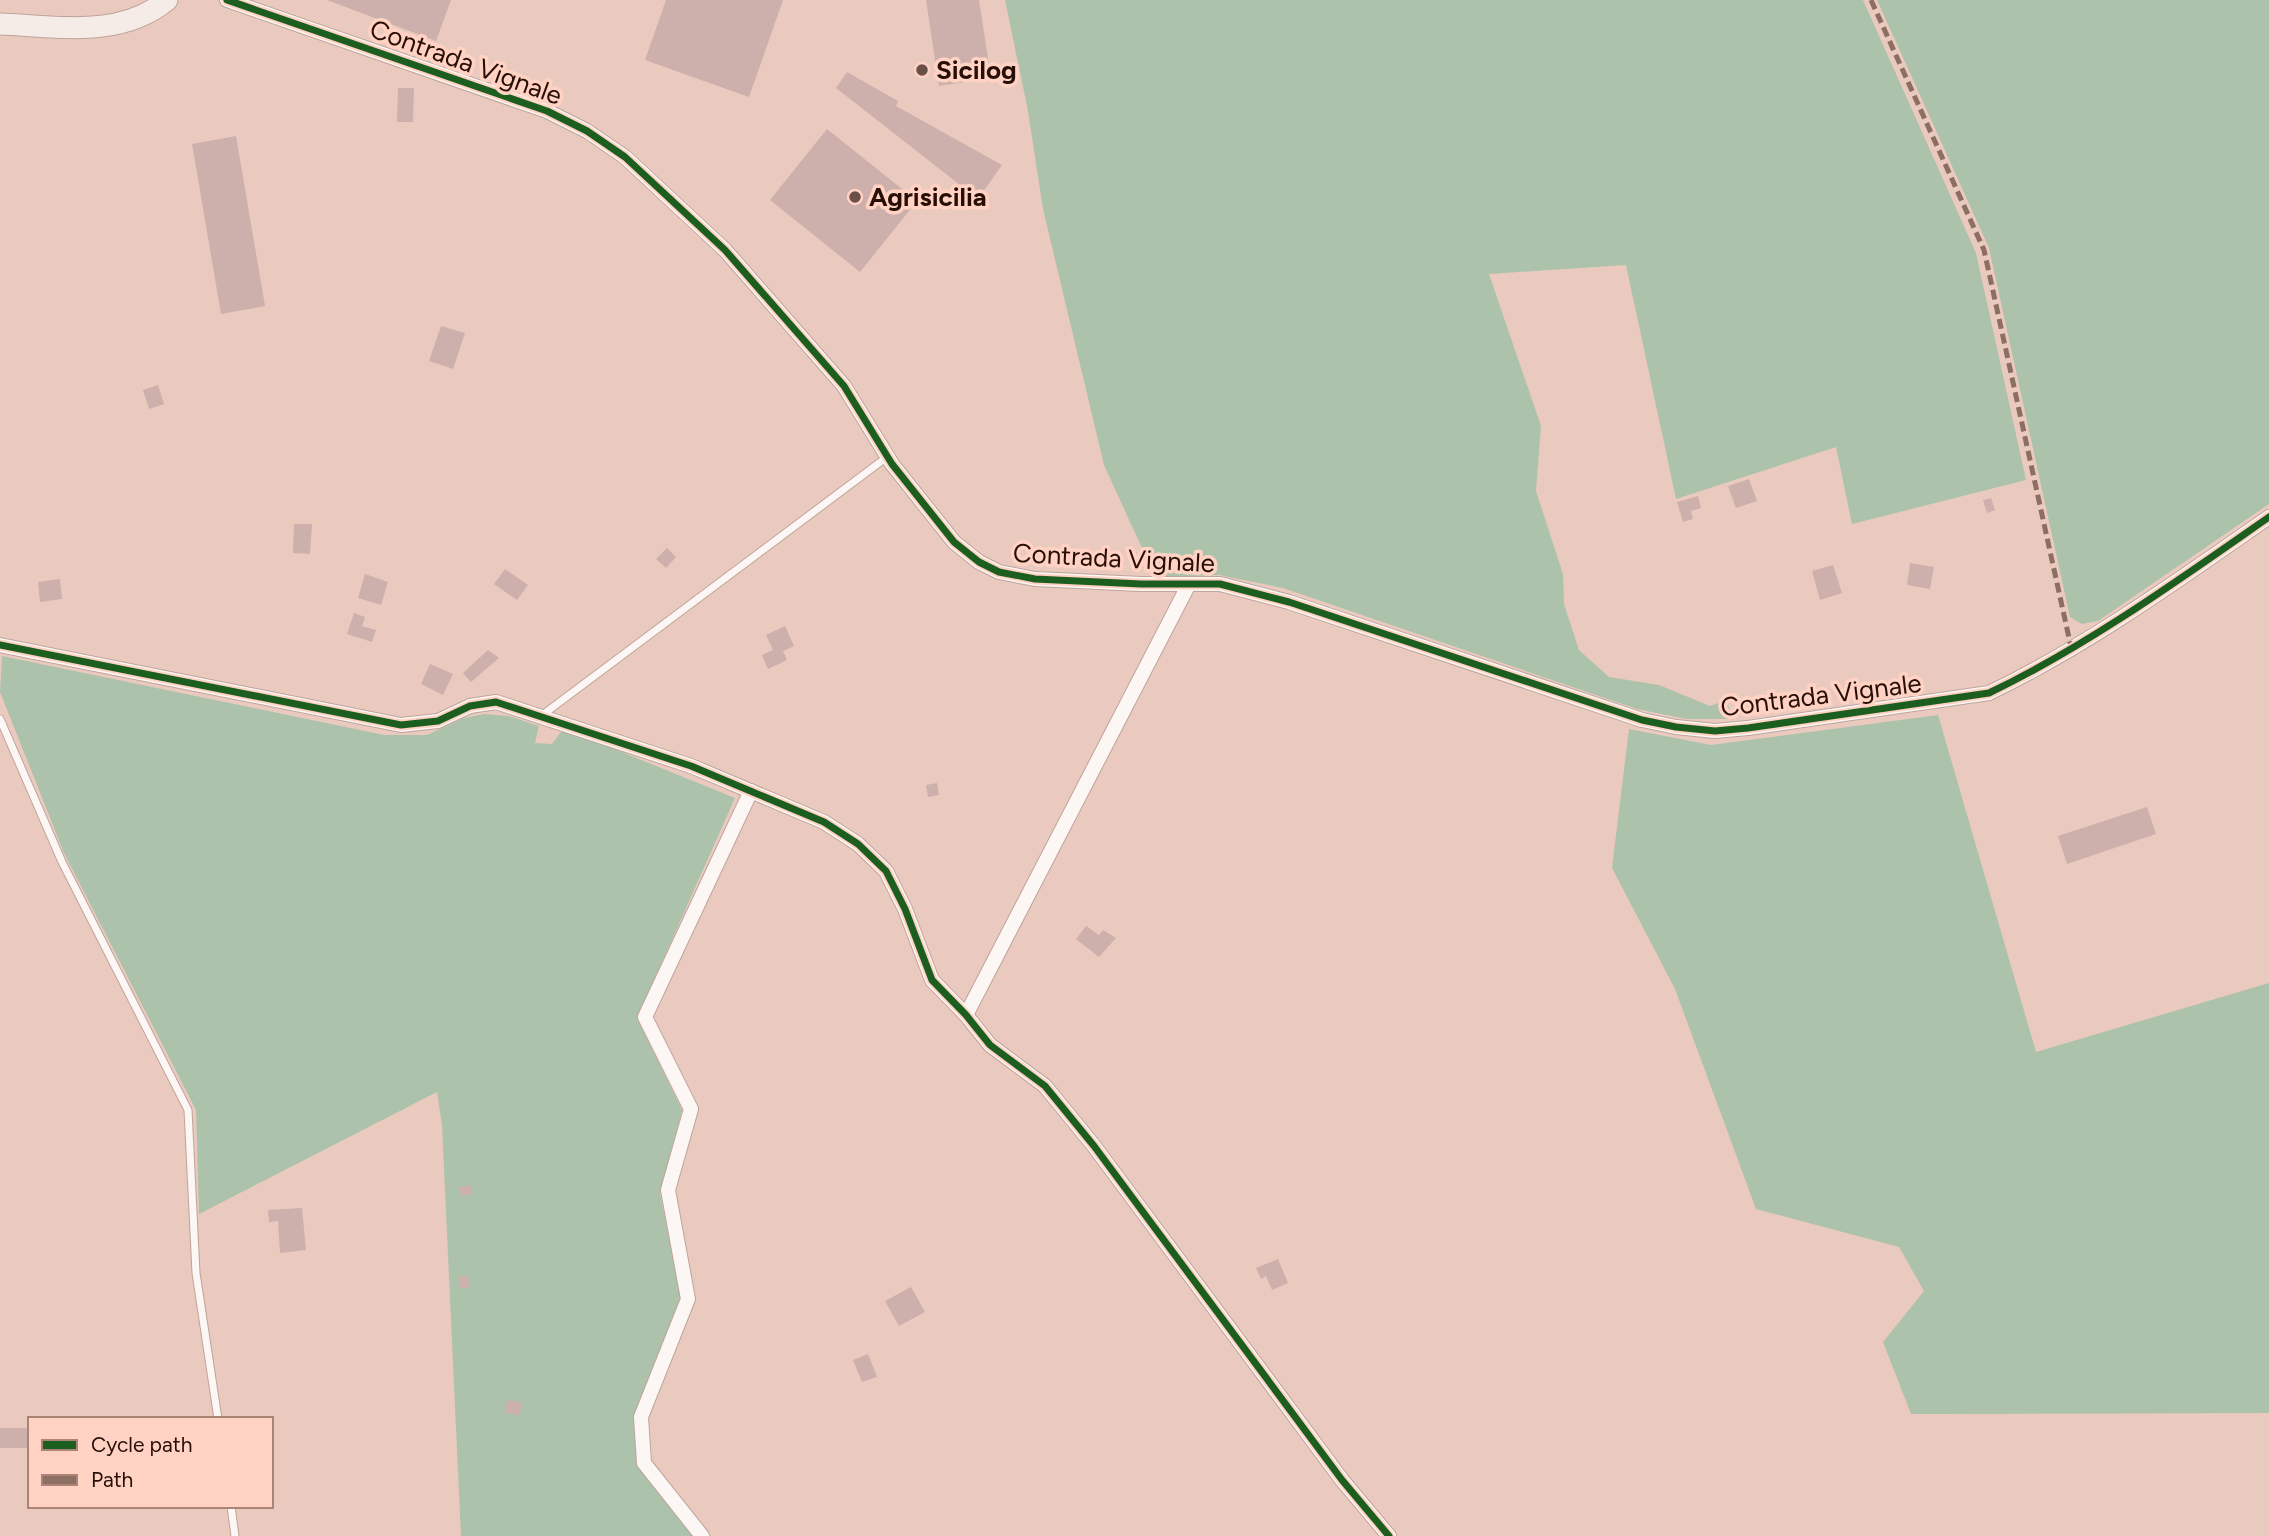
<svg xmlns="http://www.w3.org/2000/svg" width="2269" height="1536" viewBox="0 0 2269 1536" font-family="Figtree,sans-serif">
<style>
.green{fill:#acc2aa}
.building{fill:#cdb0ab}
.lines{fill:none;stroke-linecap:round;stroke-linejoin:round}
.lane-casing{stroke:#bfa49a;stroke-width:9}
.street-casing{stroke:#bfa49a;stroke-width:16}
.secondary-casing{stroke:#bfa49a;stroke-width:23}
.lane{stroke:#fcf7f5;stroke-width:7}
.street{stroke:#fcf7f5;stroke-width:14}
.secondary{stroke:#f5ebe7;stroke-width:21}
.quiet{stroke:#8d6e63;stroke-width:5;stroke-dasharray:10 5;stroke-linecap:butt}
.cycleway-casing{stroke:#ffd2c3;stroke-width:11}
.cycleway{stroke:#1b5e20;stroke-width:7}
.poi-dot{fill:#6b5047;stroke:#ffd2c3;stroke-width:2.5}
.labels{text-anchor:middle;stroke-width:7;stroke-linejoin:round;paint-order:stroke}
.street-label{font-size:26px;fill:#270e06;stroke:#ffd2c3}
.poi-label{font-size:26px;font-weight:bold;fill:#270e06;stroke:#ffd2c3;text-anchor:start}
</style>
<rect width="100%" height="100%" fill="#eacabf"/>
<g class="green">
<polygon points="1005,0 1863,0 1976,253 2026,480 1852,524 1836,447 1676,499 1626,265 1489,274 1541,426 1536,491 1563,574 1564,604 1579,650 1609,677 1659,685 1710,706 1726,700 1733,719 1686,719 1637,709 1283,588 1219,575 1159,577 1152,570 1104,465 1043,209 1028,111"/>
<polygon points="1877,0 2269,0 2269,504 2098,621 2082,624 2070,617 1989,248"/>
<polygon points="2,656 384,735 427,735 464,718 484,714 509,716 539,726 535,743 552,744 561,732 570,731 735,798 637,1018 682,1110 660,1193 682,1303 633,1417 640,1466 693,1536 461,1536 442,1125 437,1092 199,1214 196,1110 64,853 0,692"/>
<polygon points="1938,715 2036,1052 2269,983 2269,1413 1911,1414 1883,1342 1924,1291 1899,1247 1756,1209 1675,989 1612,868 1629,729 1711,745"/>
</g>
<g class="building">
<polygon points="327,0 451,0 436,41"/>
<polygon points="666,0 783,0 749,97 645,60"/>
<polygon points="926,0 979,0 991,78 939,86"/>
<polygon points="847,72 898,101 896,106 1002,165 978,199 836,88"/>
<polygon points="398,88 414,88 413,122 397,122"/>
<polygon points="827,129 917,201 860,272 770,200"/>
<polygon points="236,136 265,306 221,314 192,144"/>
<polygon points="441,326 465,333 453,369 429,361"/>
<polygon points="158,385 164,404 149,409 143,390"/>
<polygon points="1749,479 1757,501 1736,508 1728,486"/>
<polygon points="1698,496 1701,508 1691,511 1693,519 1683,522 1677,502"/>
<polygon points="1991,498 1995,510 1987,513 1983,500"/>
<polygon points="294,524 312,524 310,554 293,553"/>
<polygon points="667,548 676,557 666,568 656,559"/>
<polygon points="1910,563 1934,567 1930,589 1907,585"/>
<polygon points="1833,565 1842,593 1820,600 1812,571"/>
<polygon points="505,569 528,585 517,600 494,584"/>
<polygon points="365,574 388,582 381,605 358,598"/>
<polygon points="60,579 62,599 40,602 38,582"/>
<polygon points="354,613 365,617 362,626 376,630 372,642 347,634"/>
<polygon points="785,626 794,646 783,651 787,660 768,669 762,655 773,650 766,635"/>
<polygon points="488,650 499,658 471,682 463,673"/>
<polygon points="430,664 453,674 443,695 421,684"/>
<polygon points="937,783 939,795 928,797 926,785"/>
<polygon points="2147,807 2156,834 2067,864 2058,836"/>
<polygon points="1086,926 1099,935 1103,930 1116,938 1099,957 1076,939"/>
<polygon points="470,1185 472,1194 461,1196 459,1187"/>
<polygon points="302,1208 306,1250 280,1253 278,1221 269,1222 268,1210"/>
<polygon points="1278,1259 1288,1283 1272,1290 1266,1276 1261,1279 1256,1268"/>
<polygon points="467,1275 470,1287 461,1289 458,1277"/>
<polygon points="911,1287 925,1312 899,1326 885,1301"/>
<polygon points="868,1354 877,1377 862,1382 853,1360"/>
<polygon points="507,1400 522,1402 520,1415 505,1413"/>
<rect x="0" y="1428" width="29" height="20"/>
</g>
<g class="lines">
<defs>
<g id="lane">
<polyline points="541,716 887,457"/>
<polyline points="0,719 62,862 188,1110 196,1273 218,1419"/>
<polyline points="231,1506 235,1536"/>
</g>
<g id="street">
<path d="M227 0 547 111 587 131 625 157 725 250 844 386 892 464 954 542 979 562 999 572 1035 579 1141 584H1220L1289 602 1642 720 1676 727 1715 731 1748 728 1989 693C2087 646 2180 579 2269 517"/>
<polyline points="0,645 401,725 438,721 470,706 496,702 691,766 824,822 858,844 886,871 905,909 932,980 966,1015 990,1045 1045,1086 1094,1146 1342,1480 1389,1536"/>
<polyline points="966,1015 1189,584"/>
<polyline points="702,1536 644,1463 641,1417 688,1299 668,1190 691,1109 645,1017 751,791"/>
</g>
<path id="secondary" d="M0 24C57 26 120 39 167 0"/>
</defs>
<use href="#lane" class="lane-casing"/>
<use href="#street" class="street-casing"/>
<use href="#secondary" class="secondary-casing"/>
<use href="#lane" class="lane"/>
<use href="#street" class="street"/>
<use href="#secondary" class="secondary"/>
<polyline class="quiet" points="1871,0 1984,250 2071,647"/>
<defs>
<g id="cycleway">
<path d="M227 0 547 111 587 131 625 157 725 250 844 386 892 464 954 542 979 562 999 572 1035 579 1141 584H1220L1289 602 1642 720 1676 727 1715 731 1748 728 1989 693C2087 646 2180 579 2269 517"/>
<polyline points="0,645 401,725 438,721 470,706 496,702 691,766 824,822 858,844 886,871 905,909 932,980 966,1015 990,1045 1045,1086 1094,1146 1342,1480 1389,1536"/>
</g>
</defs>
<use href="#cycleway" class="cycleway-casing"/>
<use href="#cycleway" class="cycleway"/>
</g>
<g class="poi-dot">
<circle cx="922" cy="70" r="7"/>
<circle cx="855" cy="197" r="7"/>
</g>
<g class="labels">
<g class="street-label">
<text transform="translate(466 62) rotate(20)" y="9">Contrada Vignale</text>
<text transform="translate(1114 558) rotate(3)" y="9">Contrada Vignale</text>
<text transform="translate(1821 695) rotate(-7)" y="9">Contrada Vignale</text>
</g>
<g class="poi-label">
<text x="936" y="79">Sicilog</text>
<text x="869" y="206">Agrisicilia</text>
</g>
</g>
<rect x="28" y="1417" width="245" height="91" fill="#ffd2c3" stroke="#a98477" stroke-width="2"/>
<rect x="42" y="1440" width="35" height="10" fill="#1b5e20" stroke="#a98477" stroke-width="2"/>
<text x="91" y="1452" font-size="21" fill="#270e06">Cycle path</text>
<rect x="42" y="1475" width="35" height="10" fill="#8d6e63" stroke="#a98477" stroke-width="2"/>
<text x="91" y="1487" font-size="21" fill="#270e06">Path</text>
</svg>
